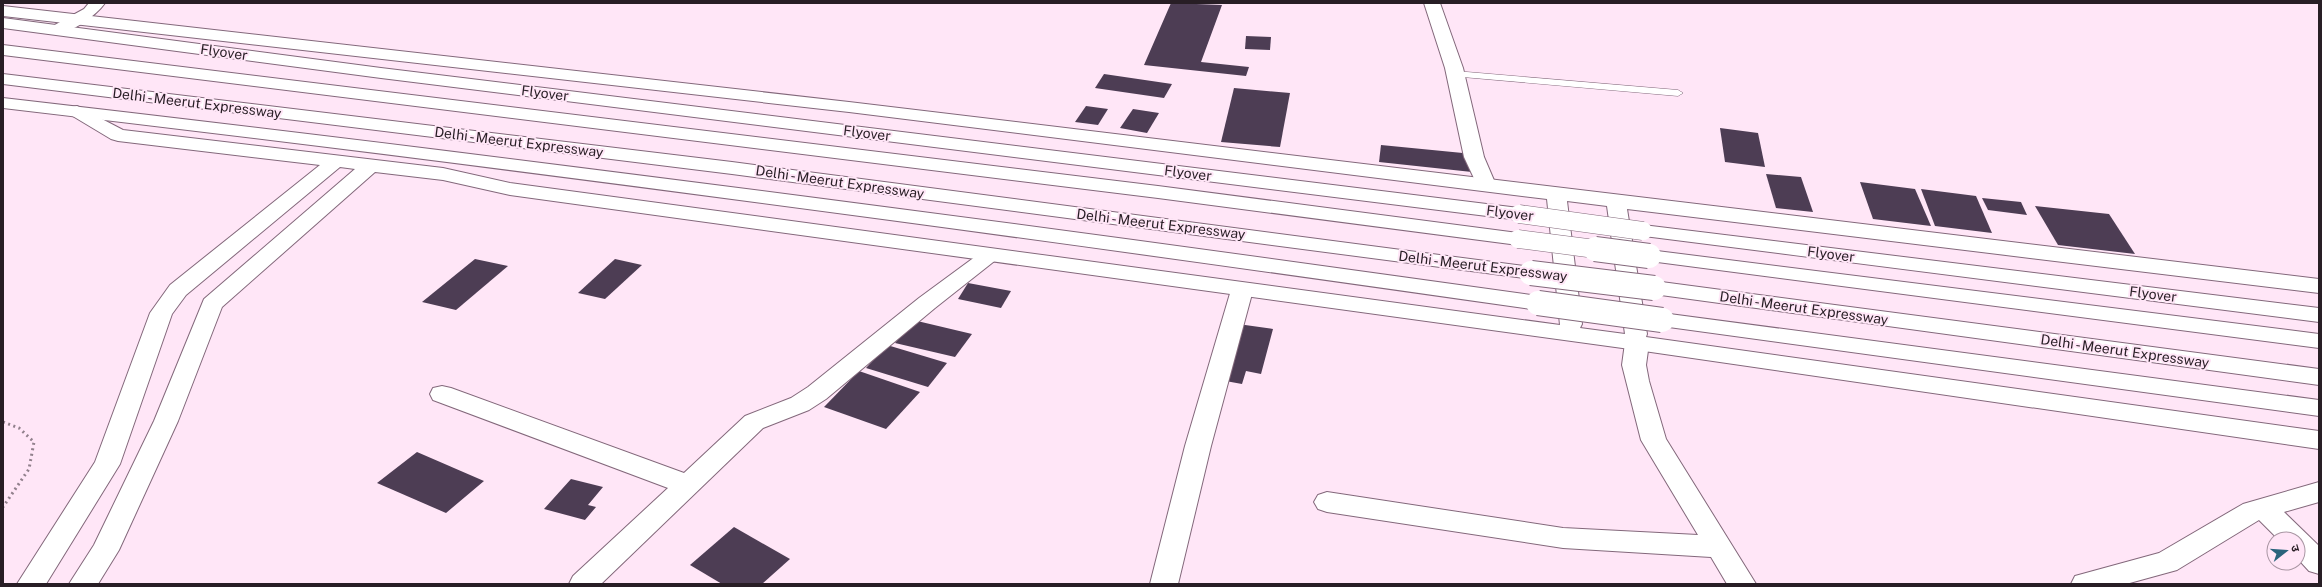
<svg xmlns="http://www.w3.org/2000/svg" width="2322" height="587" viewBox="0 0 2322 587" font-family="'Public Sans','Noto Sans Devanagari',sans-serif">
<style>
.building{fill:#4d3d54}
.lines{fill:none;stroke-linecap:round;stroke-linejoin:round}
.service-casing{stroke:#83687b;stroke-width:1}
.minor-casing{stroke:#83687b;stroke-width:2}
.tertiary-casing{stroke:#83687b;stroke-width:2}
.trunk-casing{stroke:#83687b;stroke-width:2}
.motorway-casing{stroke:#83687b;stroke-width:2}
.path{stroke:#91808c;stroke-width:3;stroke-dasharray:2 3.5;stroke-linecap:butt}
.service{fill:#fff;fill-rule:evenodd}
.minor{fill:#fff;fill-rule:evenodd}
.tertiary{fill:#fff;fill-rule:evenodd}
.trunk{fill:#fff;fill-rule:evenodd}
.motorway{fill:#fff;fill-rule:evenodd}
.trunk-bridge-far1-casing{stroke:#83687b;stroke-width:19;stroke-linecap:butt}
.trunk-bridge-casing{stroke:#83687b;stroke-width:26;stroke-linecap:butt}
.motorway-bridge-far1-casing{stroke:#83687b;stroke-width:19;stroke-linecap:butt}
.motorway-bridge-casing{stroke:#83687b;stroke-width:26;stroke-linecap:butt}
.trunk-bridge-far1{stroke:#fff;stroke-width:18}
.trunk-bridge{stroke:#fff;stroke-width:24}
.motorway-bridge-far1{stroke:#fff;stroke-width:18}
.motorway-bridge{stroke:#fff;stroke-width:24}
.labels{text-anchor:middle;stroke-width:4;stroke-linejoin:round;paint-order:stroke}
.street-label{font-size:14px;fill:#281e25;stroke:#ffe6f7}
</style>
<rect width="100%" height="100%" fill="#ffe6f7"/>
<g class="building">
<polygon points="1171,3 1222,5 1201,62 1249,67 1246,76 1144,65"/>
<polygon points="1246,36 1271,37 1270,50 1245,49"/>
<polygon points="1104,74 1172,84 1164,98 1095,88"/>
<polygon points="1234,88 1290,93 1280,147 1221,142"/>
<polygon points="1086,106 1108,109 1098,125 1075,122"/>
<polygon points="1133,109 1159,113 1147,133 1120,128"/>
<polygon points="1720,128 1758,133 1765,167 1725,162"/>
<polygon points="1381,145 1473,154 1472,172 1379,162"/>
<polygon points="1766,174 1801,177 1813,212 1776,208"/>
<polygon points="1860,182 1915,189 1931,226 1873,219"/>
<polygon points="1921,189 1976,196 1992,233 1935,226"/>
<polygon points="1982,198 2021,202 2027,215 1988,210"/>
<polygon points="2035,206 2109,214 2135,254 2058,245"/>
<polygon points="475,259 508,266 456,310 422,302"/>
<polygon points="615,259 642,265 605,299 578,293"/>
<polygon points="968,283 1011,291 1001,308 958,299"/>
<polygon points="913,320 972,334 955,357 895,343"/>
<polygon points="1238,324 1273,329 1261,374 1246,371 1242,384 1220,380"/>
<polygon points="887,345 947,363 928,387 866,368"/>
<polygon points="859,371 920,392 886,429 824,407"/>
<polygon points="417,452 484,481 446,513 377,483"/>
<polygon points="571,479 603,487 588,505 596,507 585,520 544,509"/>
<polygon points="734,527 790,559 762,584 722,584 690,565"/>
</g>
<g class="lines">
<defs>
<polygon id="service" points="1455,71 1678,90 1683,93 1678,96 1451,76 1450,74"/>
<g id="minor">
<path d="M89 3H105C96 16 67 37 51 33L49 30 51 27 84 9Z"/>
<polygon points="1424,3 1440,3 1463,68 1484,157 1496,185 1493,189 1486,191 1479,189 1464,157 1445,68"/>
<polygon points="990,249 997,251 1001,255 997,259 935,308 826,399 809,410 763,428 601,584 569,584 573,576 668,488 433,400 430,394 433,388 442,386 451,388 684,473 745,416 791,398 808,387 919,298 983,251"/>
<polygon points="1242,283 1250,285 1253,290 1211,446 1178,584 1150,584 1185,446 1231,290 1234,285"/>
<polygon points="1637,336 1645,338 1649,343 1646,365 1649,381 1666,439 1756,584 1727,584 1711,557 1563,548 1327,512 1318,509 1314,502 1318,495 1327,492 1563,528 1698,535 1641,440 1622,365 1625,343 1629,338"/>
<polygon points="2319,482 2319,502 2284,512 2319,546 2319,574 2309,571 2298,559 2298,539 2278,539 2259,520 2177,570 2126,584 2071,584 2075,576 2159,553 2243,504"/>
</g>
<path id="tertiary" d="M3 6 849 102 2319 279V293L1627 209 1647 334 1646 337 2319 431V449L1637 350 510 195 443 180 375 172 222 307 178 421 119 550 98 584H69L94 545 154 421 204 299 355 169 340 167 186 295 172 314 120 464 46 584H17L95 462 150 313 170 285 320 165 118 141 111 139 71 115 68 111 71 107 77 106 123 130 443 168 510 183 1560 325 1547 199 849 112 3 16ZM1567 201 1607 206 1625 334 1580 328 1582 324Z"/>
<g id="trunk">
<polygon points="3,18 381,68 1519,208 1526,210 1529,214 1526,218 1519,220 381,78 3,28"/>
<path d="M3 98C516 157 1027 224 1538 296L1546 298 1549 303 1546 308 1538 310C1027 237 516 168 3 108Z"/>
<polygon points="1643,225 2319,308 2319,322 1636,235 1633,231 1636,227"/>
<polygon points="1662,313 2319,400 2319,416 1654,325 1651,320 1654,315"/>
</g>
<g id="motorway">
<polygon points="3,45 1158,186 1518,233 1525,235 1528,239 1525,243 1518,245 1158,198 3,55"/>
<polygon points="3,74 732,162 1531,267 1539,268 1542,273 1539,278 1531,279 732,174 3,84"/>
<polygon points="1649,250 2319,334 2319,348 1642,260 1638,256 1642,252"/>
<polygon points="1654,281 2319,369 2319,385 1646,293 1643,288 1646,283"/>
</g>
</defs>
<use href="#service" class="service-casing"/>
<use href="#minor" class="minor-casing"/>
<use href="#tertiary" class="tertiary-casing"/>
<use href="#trunk" class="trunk-casing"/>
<use href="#motorway" class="motorway-casing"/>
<polyline class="path" points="3,422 19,428 34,442 29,469 3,507"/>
<use href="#service" class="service"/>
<use href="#minor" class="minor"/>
<use href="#tertiary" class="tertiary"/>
<use href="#trunk" class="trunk"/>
<use href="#motorway" class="motorway"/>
<defs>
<polyline id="trunk-bridge-far1" points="1519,214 1643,231"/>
<polyline id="trunk-bridge" points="1538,303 1662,320"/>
<polyline id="motorway-bridge-far1" points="1518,239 1603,250"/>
<g id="motorway-bridge">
<polyline points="1595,249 1649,256"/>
<polyline points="1531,273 1654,288"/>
</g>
</defs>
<use href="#trunk-bridge-far1" class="trunk-bridge-far1-casing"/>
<use href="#trunk-bridge" class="trunk-bridge-casing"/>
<use href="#motorway-bridge-far1" class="motorway-bridge-far1-casing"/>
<use href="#motorway-bridge" class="motorway-bridge-casing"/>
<use href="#trunk-bridge-far1" class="trunk-bridge-far1"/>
<use href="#trunk-bridge" class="trunk-bridge"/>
<use href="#motorway-bridge-far1" class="motorway-bridge-far1"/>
<use href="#motorway-bridge" class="motorway-bridge"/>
</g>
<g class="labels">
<g class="street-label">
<text transform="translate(224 52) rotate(8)" y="5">Flyover</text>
<text transform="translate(545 93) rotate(7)" y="5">Flyover</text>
<text transform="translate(197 103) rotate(7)" y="5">Delhi - Meerut Expressway</text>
<text transform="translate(867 133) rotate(7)" y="5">Flyover</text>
<text transform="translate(519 142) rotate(7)" y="5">Delhi - Meerut Expressway</text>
<text transform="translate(1188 173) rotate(7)" y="5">Flyover</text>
<text transform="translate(840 182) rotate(8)" y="5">Delhi - Meerut Expressway</text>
<text transform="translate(1510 213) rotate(7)" y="5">Flyover</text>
<text transform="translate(1161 224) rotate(7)" y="5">Delhi - Meerut Expressway</text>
<text transform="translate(1831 254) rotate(7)" y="5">Flyover</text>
<text transform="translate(1483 266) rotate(7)" y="5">Delhi - Meerut Expressway</text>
<text transform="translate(2153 294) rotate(7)" y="5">Flyover</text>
<text transform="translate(1804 308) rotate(8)" y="5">Delhi - Meerut Expressway</text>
<text transform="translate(2125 351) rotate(8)" y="5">Delhi - Meerut Expressway</text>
</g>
</g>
<rect width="2322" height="587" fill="none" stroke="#281e25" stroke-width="8"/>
<g transform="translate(2286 551) rotate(73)"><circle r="19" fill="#ffe6f7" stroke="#a996a3"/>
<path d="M0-3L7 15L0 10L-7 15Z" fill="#2a637c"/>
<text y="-6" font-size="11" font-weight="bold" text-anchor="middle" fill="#281e25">उ</text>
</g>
</svg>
